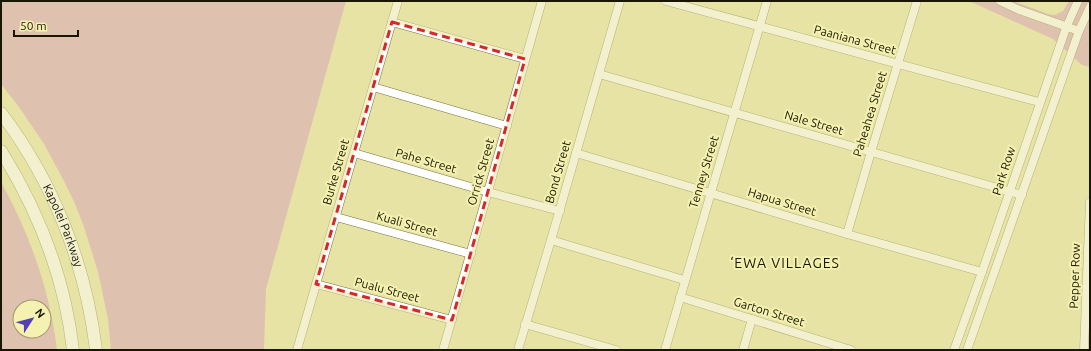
<svg xmlns="http://www.w3.org/2000/svg" width="1091" height="351" viewBox="0 0 1091 351" font-family="Ubuntu,sans-serif">
<style>
.green{fill:#d498ba;fill-rule:evenodd}
.lines{fill:none;stroke-linecap:round;stroke-linejoin:round}
.minor-casing{stroke:#7b763b;stroke-width:9}
.secondary-casing{stroke:#7b763b;stroke-width:13}
.minor{stroke:#fff;stroke-width:8}
.secondary{stroke:#fff;stroke-width:12}
.marked{fill:none;stroke:#d62828;stroke-width:3;stroke-dasharray:8 5;stroke-linejoin:round}
.labels{text-anchor:middle;stroke-width:4;stroke-linejoin:round;paint-order:stroke}
.street-label{font-size:12px;fill:#181600;stroke:#f5f1b1}
.quarter-label{font-size:14px;letter-spacing:1px;fill:#181600;stroke:#f5f1b1}
</style>
<rect width="100%" height="100%" fill="#e7e3a5"/>
<g class="green">
<polygon points="1,1 346,1 266,289 264,350 111,350 108,319 98,272 84,227 75,204 65,183 44,144 19,107 1,84"/>
<polygon points="969,1 1013,1 1048,14 1055,15 1063,11 1069,1 1090,1 1090,67 1082,65 1053,39"/>
<path d="M1 182C30 234 50 291 57 350H1ZM20 307H44V331H20Z"/>
</g>
<g class="lines">
<defs>
<g id="minor">
<polyline points="666,1 1039,102"/>
<polyline points="1000,1 1017,9 1079,31"/>
<polyline points="392,22 525,59"/>
<polyline points="599,74 1022,195"/>
<polyline points="373,87 507,126"/>
<polyline points="354,153 488,192 560,211"/>
<polyline points="576,153 847,234 982,272"/>
<polyline points="336,217 471,254"/>
<polyline points="847,234 871,152 917,1"/>
<polyline points="551,240 684,280"/>
<polyline points="316,284 452,320"/>
<polyline points="680,297 851,350"/>
<polyline points="525,324 616,350"/>
<polyline points="297,350 398,1"/>
<polyline points="443,350 542,1"/>
<polyline points="518,350 551,240 620,1"/>
<polyline points="665,350 767,1"/>
<polyline points="743,350 752,319"/>
<polyline points="954,350 982,272 1066,28 1078,1"/>
<polyline points="967,350 1079,31 1090,7"/>
<polyline points="1084,350 1090,202"/>
</g>
<g id="secondary">
<path id="s1" d="M1 113C53 181 86 265 96 350"/>
<path d="M1 151C39 212 65 279 73 350"/>
</g>
</defs>
<use href="#minor" class="minor-casing"/>
<use href="#secondary" class="secondary-casing"/>
<use href="#minor" class="minor"/>
<use href="#secondary" class="secondary"/>
</g>
<path d="M0 0H1091V351H0ZM392 22 525 59 452 320 316 284Z" fill="#e7e3a5" fill-opacity=".55" fill-rule="evenodd"/>
<path class="marked" d="M392 22 525 59 452 320 316 284Z"/>
<g class="labels">
<g class="street-label">
<text transform="translate(855 40) rotate(15)" y="4">Paaniana Street</text>
<text transform="translate(870 114) rotate(-73)" y="4">Paheahea Street</text>
<text transform="translate(814 123) rotate(16)" y="4">Nale Street</text>
<text transform="translate(426 161) rotate(16)" y="4">Pahe Street</text>
<text transform="translate(1004 171) rotate(-72)" y="4">Park Row</text>
<text transform="translate(336 172) rotate(-74)" y="4">Burke Street</text>
<text transform="translate(481 172) rotate(-74)" y="4">Orrick Street</text>
<text transform="translate(558 172) rotate(-74)" y="4">Bond Street</text>
<text transform="translate(704 172) rotate(-73)" y="4">Tenney Street</text>
<text transform="translate(782 202) rotate(17)" y="4">Hapua Street</text>
<text transform="translate(407 224) rotate(16)" y="4">Kuali Street</text>
<text dy="4" stroke="none"><textPath href="#s1" startOffset="129">Kapolei Parkway</textPath></text>
<text transform="translate(1075 276) rotate(-88)" y="4">Pepper Row</text>
<text transform="translate(387 290) rotate(15)" y="4">Pualu Street</text>
<text transform="translate(769 312) rotate(17)" y="4">Garton Street</text>
</g>
<g class="quarter-label">
<text x="785" y="268">‘EWA VILLAGES</text>
</g>
</g>
<rect width="1091" height="351" fill="none" stroke="#181600" stroke-width="4"/>
<g transform="translate(32 319) rotate(54)"><circle r="19" fill="#f5f1b1" stroke="#9d996a"/>
<path d="M0-3L7 15L0 10L-7 15Z" fill="#523eb5"/>
<text y="-6" font-size="11" font-weight="bold" text-anchor="middle" fill="#181600">N</text>
</g>
<path d="M14 30v6h64v-6" fill="none" stroke="#181600" stroke-width="2"/>
<text x="20" y="30" font-size="12" fill="#181600" stroke="#f5f1b1" stroke-width="3" paint-order="stroke">50 m</text>
</svg>
